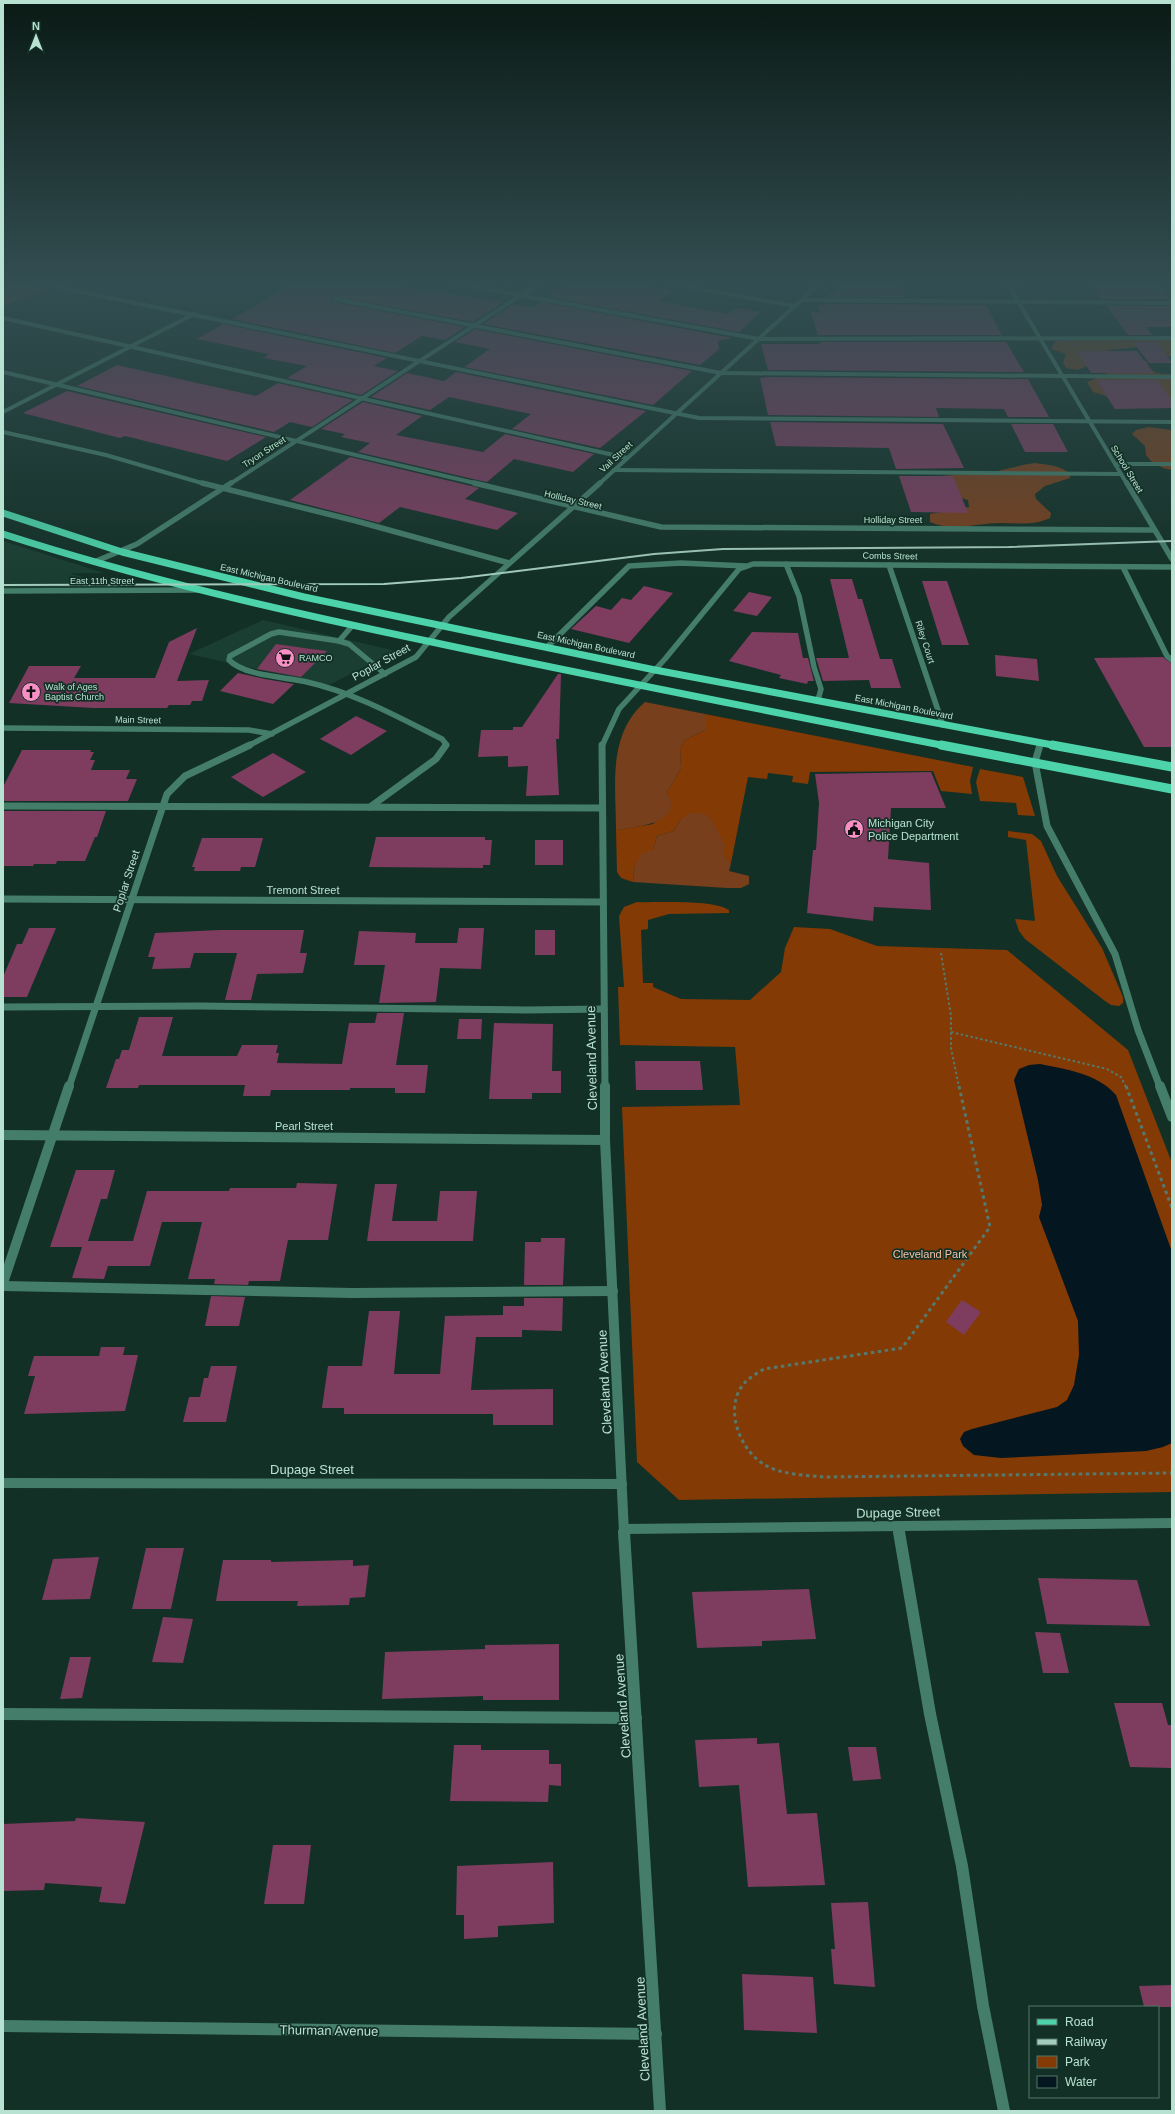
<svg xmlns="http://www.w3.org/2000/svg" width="1175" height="2114" viewBox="0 0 1175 2114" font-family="Arial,sans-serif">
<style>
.built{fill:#1b3e32}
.green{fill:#833a04}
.forest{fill:#783f1c}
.water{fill:#04161f}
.building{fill:#7e3c5f}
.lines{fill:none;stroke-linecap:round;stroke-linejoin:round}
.path-far1{stroke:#56796c;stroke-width:2;stroke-dasharray:2.5 2.5;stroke-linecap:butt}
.path{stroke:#56796c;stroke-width:3;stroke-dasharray:3.5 3.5;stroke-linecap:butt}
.service-far4{stroke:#447e6a;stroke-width:4}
.service-far3{stroke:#447e6a;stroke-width:5.5}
.service-far2{stroke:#447e6a;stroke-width:7}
.service-far1{stroke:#447e6a;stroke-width:10}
.service{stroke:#447e6a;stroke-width:12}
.minor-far4{stroke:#447e6a;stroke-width:4}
.minor-far3{stroke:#447e6a;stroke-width:5.5}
.minor-far2{stroke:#447e6a;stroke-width:7}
.minor-far1{stroke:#447e6a;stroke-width:10}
.minor{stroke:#447e6a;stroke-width:12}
.tertiary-far3{stroke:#447e6a;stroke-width:4}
.tertiary-far2{stroke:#447e6a;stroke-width:5.5}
.tertiary-far1{stroke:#447e6a;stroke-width:7}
.tertiary{stroke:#447e6a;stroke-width:10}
.primary-far1{stroke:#4cd3a9;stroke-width:7}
.primary{stroke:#4cd3a9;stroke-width:9}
.rail{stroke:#a3ccbc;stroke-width:2}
.labels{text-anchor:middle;stroke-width:3.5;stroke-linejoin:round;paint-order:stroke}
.far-street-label{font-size:9px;fill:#b7e2d1;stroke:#133026}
.far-poi-label{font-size:9px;fill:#b7e2d1;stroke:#133026;text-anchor:start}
.street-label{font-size:11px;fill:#b7e2d1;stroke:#133026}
.poi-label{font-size:11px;fill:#b7e2d1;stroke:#133026;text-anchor:start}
.park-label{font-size:11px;fill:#f7c1a4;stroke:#133026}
.near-street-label{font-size:13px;fill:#b7e2d1;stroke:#133026}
</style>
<rect width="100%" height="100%" fill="#133026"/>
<g class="built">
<polygon points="3,541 104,573 69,573 123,588 3,588"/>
<polygon points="263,620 396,651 329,685 189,654"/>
</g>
<g class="green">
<polygon points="705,714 973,767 970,781 972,794 941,791 933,771 810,772 808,784 792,782 793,776 768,773 767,779 748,777 731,863 681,819 674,831 657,836 653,850 635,865 633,882 621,878 617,872 616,830 653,824 671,805 667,792 681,768 680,748 685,740 705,730"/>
<polygon points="980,769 1023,777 1035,816 1018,815 1016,803 980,801 976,782"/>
<polygon points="1008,831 1032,834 1041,841 1057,876 1102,948 1123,997 1123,1003 1119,1006 1111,1005 1105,1001 1025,939 1019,931 1015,919 1035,921 1026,840 1008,837"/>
<path d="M637 902C660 903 710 899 729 910V913L669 914 648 920V929L641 930 643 983H653V987L681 999 750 1000 781 972 785 948 794 927 830 929 877 946 1007 950 1128 1050 1172 1163V1492L679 1500 637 1462 622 1107 740 1105 735 1047 620 1045 618 987H624L619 916 624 907Z"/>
</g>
<g class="forest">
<polygon points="3,283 22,283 46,289 3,306"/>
<path d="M1086 339 1172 340V358L1148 346 1109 350 1103 352 1146 361C1152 374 1158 374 1172 374V400L1116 399 1093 392 1087 382 1108 373 1089 365 1078 370 1066 368 1063 363 1066 354 1051 349 1055 341Z"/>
<polygon points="1148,427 1172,430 1172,470 1163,468 1151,461 1146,455 1145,446 1132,434 1136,430"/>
<path d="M1035 463C1048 465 1060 465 1070 474V478L1045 486 1035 494 1036 499 1051 513 1050 518C1033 526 1018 523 1001 523 977 523 952 532 930 522V514L969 507 968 500 958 497 929 478C948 474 967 475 986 473 1003 471 1018 465 1035 463Z"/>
<path d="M645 702 705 714V730L685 740 680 748 681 768 667 792C668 796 671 800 671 804 673 825 630 827 616 830 616 786 607 735 645 702Z"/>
<polygon points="691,813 702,813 711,818 725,846 723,855 731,863 729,871 749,876 749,884 741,888 727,888 633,882 635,865 642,853 653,850 657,836 674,831 681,819"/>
</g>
<path class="water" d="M1040 1064C1066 1069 1098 1074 1116 1095L1172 1252V1443L1163 1447 1146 1451 1001 1458 974 1455 963 1446 960 1439 964 1432 972 1429 1057 1407 1067 1400 1074 1385 1079 1355 1078 1321 1039 1217 1042 1205 1038 1180 1014 1080 1019 1069 1029 1065Z"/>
<g class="building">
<polygon points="295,283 374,283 504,302 473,322 333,296 332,300 334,302 465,327 445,340 422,336 395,353 232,319"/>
<polygon points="568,283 627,283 672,291 658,301 728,314 736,308 760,312 739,332 549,297"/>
<polygon points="1091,283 1156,283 1170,299 1102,299"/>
<polygon points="836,285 899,285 905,297 828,297 827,293 838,293"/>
<polygon points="541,302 732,338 718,341 719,349 700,365 483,324 514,304 533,308"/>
<polygon points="830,304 986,305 1002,335 818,335 810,311 821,313 818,305"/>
<polygon points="1107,306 1172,306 1172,327 1146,327 1152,335 1128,335"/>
<polygon points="223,324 387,358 374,366 398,371 361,395 287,378 307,366 264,358 269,354 197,339"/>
<polygon points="475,329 692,371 653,405 464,367 490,349 455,342"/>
<polygon points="820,342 1006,342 1024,372 768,370 761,344 820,344"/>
<polygon points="1133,342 1157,342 1172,363 1149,363"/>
<polygon points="1077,351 1137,351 1153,373 1091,373"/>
<polygon points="117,365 256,396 278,383 353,400 312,427 290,422 274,432 77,386"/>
<polygon points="456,372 646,411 600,448 512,429 531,414 449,397 430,410 371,397 407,373 444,381"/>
<polygon points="769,377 1028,379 1049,417 1008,417 1004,409 936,408 939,417 768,415 760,378"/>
<polygon points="1096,380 1157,380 1172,401 1172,408 1115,409"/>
<polygon points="67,391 266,437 227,461 125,436 120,438 23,413"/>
<polygon points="363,402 422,416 396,435 483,452 505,434 594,454 573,472 514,459 487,482 473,479 358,452 370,443 341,437 345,434 321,429"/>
<polygon points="770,422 943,424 964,468 896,469 889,448 776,446"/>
<polygon points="1011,424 1053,424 1068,452 1025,452"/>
<polygon points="350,457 471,486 479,488 465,499 518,513 497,530 400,507 379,523 290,500"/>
<polygon points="899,476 953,476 968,513 911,512"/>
<polygon points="830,579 852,579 858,599 862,599 880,659 892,659 901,688 871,688 869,680 823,681 816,658 849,658"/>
<polygon points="922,581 947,581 969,645 942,645"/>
<polygon points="644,586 673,593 629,643 571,629 596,606 611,610 622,598 631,600"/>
<polygon points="749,592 772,597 757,616 733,611"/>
<polygon points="197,628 177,681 209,680 202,701 192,701 190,705 169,705 167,708 93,708 9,703 29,666 81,666 74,678 155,678 169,642"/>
<polygon points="752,632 798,633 803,658 808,658 814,681 808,681 807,684 779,678 781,675 729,661"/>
<polygon points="276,644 311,649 327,651 301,677 257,669"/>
<polygon points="995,655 1037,659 1039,681 996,676"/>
<polygon points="1163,657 1172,664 1172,747 1144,747 1094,658"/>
<polygon points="238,673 265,679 294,684 273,704 220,691"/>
<polygon points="558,674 561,674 559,739 556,739 559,795 526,796 528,766 508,767 508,756 478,757 481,730 513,730 513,727 522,727"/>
<polygon points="356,716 387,731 351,755 320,739"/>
<polygon points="22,750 91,750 90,752 94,752 90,760 95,760 91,770 130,770 126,779 137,779 128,801 3,801 3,787"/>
<polygon points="273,753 306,772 263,797 231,777"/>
<polygon points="931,772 946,808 891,808 888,859 929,863 931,910 874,907 873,921 807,913 813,850 816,850 819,803 815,774"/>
<polygon points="3,811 106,811 97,837 95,837 85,861 57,861 56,864 34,864 33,866 3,866"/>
<polygon points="376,837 485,837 485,840 492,840 490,865 483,865 483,868 369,867"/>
<polygon points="202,838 263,838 255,867 241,867 240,871 194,871 195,867 192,867"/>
<rect x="535" y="840" width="28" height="25"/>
<polygon points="29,928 56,928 27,997 3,997 3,977 17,944 22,944"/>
<polygon points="459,928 484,928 481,969 440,968 436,1002 379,1003 385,965 354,965 359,931 416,933 415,943 457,943"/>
<polygon points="220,930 304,930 300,953 307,953 303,973 257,974 251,1000 225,1000 237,953 194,953 190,968 152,969 155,957 148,957 155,933"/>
<rect x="535" y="930" width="20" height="25"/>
<polygon points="377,1013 404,1013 396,1065 428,1065 425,1093 395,1093 395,1088 350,1088 350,1090 271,1090 270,1096 243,1096 245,1085 139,1085 138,1088 106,1088 116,1059 119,1059 122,1050 129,1050 139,1017 173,1017 162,1056 237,1056 242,1045 278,1045 276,1053 279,1053 277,1063 342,1064 349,1023 375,1023"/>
<polygon points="459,1019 482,1019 481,1039 457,1039"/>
<polygon points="494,1023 553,1024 552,1071 561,1071 561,1093 532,1093 532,1099 489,1099"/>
<polygon points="635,1061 700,1061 703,1090 636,1090"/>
<polygon points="76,1170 115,1170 107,1199 101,1199 88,1241 133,1241 147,1191 229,1191 230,1188 296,1188 297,1183 337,1184 328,1240 288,1240 280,1281 249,1281 248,1285 214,1284 215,1279 188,1279 202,1222 162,1222 150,1266 108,1266 104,1279 72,1278 82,1247 50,1247"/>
<polygon points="375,1184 397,1184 392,1221 437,1221 440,1191 477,1191 473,1241 367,1241"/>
<polygon points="541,1238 565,1238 563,1285 524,1285 525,1242 541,1242"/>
<polygon points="211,1296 245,1297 239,1326 205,1326"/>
<polygon points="524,1298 563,1298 562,1331 522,1330 522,1337 476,1337 471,1390 553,1389 553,1425 493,1425 493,1414 344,1414 344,1408 322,1408 328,1366 362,1366 369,1311 400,1311 394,1374 440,1374 445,1316 503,1315 503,1306 524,1306"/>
<polygon points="962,1300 981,1312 964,1335 946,1322"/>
<polygon points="101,1347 125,1347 123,1355 138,1355 125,1411 24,1414 35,1376 28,1376 34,1356 99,1356"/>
<polygon points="211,1366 237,1366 226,1422 183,1422 189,1397 200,1397 204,1378 208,1378"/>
<polygon points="146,1548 184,1548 171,1609 132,1609"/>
<polygon points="99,1557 90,1599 42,1600 53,1559"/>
<polygon points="223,1560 271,1560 271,1562 353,1560 353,1566 369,1565 365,1597 350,1598 349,1605 297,1606 298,1601 216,1601"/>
<polygon points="1038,1578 1137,1580 1150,1626 1047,1624"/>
<polygon points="809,1589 816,1639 762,1641 762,1646 697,1648 692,1592"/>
<polygon points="163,1617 193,1619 183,1663 152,1662"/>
<polygon points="1035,1632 1060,1633 1069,1673 1043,1673"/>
<polygon points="559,1644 559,1700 483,1700 483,1696 382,1699 385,1652 485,1649 485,1645"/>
<polygon points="70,1657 91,1657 82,1698 60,1699"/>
<polygon points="1114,1703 1162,1703 1168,1725 1172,1725 1172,1768 1130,1767"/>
<polygon points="757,1738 757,1744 779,1743 787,1814 817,1813 825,1885 748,1887 739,1785 699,1787 695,1740"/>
<polygon points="454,1745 481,1745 481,1750 549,1750 549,1764 561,1764 561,1786 549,1785 548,1802 450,1801"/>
<polygon points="848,1747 876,1747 881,1779 853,1781"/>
<polygon points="76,1818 145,1822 125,1904 99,1902 102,1887 45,1883 44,1890 3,1891 3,1824 75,1821"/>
<polygon points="273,1845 311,1845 304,1904 264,1904"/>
<polygon points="553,1862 554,1923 498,1926 498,1937 464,1939 464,1915 456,1915 457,1866"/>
<polygon points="868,1902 875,1987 834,1984 831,1949 835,1949 831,1903"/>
<polygon points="742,1974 813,1977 817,2033 744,2030"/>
<polygon points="1172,1985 1172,2007 1144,2007 1139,1986"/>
</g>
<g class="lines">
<g class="path-far1">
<polyline points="941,953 951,1016 951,1048 959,1087"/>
<polyline points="951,1032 1107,1069 1121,1077 1126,1087"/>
</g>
<g class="path">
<path d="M959 1086 990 1227 902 1348 764 1369C756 1374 748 1378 742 1386 724 1411 741 1453 767 1466 784 1475 805 1475 824 1477L1172 1473"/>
<polyline points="1126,1086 1172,1208"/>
</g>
<g class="service-far4">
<polyline points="667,283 795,306"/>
<polyline points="335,299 721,373 1172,377"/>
<polyline points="801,300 1172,303"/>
<polyline points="3,318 627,458"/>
<polyline points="3,432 106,455 205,484"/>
<polyline points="1115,464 1172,464"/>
<polyline points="614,470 1120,474"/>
</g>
<g class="service-far3">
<polyline points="202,483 356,521 509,563"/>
<polyline points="786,564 799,596 814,667 821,689 818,700"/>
<polyline points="1123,567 1167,656 1172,660"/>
<polyline points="352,626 339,641 349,644 385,674"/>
<path d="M339 641 279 632 271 634 230 656 229 660C244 676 286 677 307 682 355 693 398 717 442 739L446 744 445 746"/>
<polyline points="547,647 629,566 681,563 746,566"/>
</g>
<g class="service-far2">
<polyline points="3,806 601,808"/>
<polyline points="370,807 436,759 446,745"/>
<polyline points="3,1007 200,1006 527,1010 604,1009"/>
</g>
<g class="service-far1">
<polyline points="3,1286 352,1293 613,1291"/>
<polyline points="898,1526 899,1533"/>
</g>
<g class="service">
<polyline points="899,1532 930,1714 962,1866 983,2006 1004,2111"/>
<polyline points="3,1714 636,1718"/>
</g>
<g class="minor-far4">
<polyline points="37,283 699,418 1172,422"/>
<polyline points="454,283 759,339 1172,338"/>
<polyline points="1007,283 1127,484"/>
<polyline points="3,372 479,484"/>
<polyline points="3,412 194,314"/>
<polyline points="230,484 540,283"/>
</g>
<g class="minor-far3">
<polyline points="474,483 661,527 1154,530"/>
<polyline points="1127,483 1172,559"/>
<polyline points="94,562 137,544 231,483"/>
<polyline points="889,565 943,725"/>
<polyline points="3,728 249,730 272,734"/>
<polyline points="602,746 619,709 665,659 739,569 753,564 1172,567"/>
<polyline points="1039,746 1040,743"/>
</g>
<g class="minor-far2">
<polyline points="602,745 605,1087"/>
<polyline points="1040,745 1035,762 1047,826 1115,954 1138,1030 1160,1087"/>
<polyline points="3,899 603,902"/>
</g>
<g class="minor-far1">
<polyline points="605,1086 605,1140 624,1533"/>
<polyline points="1160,1086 1172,1117"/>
<polyline points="3,1135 605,1140"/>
<polyline points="3,1483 622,1484"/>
<polyline points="624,1529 1172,1523"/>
</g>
<g class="minor">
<polyline points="624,1532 660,2111"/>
<polyline points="3,2026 656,2034"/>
</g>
<polyline class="tertiary-far3" points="599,484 820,283"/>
<g class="tertiary-far2">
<polyline points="3,591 198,590"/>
<polyline points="248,746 416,657 449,617 600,483"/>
</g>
<polyline class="tertiary-far1" points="69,1087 167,794 185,776 250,745"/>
<polyline class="tertiary" points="3,1283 69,1086"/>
<g class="primary-far1">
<polyline points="3,513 122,552 304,597 655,670 1058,746"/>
<path d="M3 534C142 579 284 611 427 641 600 678 773 712 946 746"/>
</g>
<g class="primary">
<polyline points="941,745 1172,789"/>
<polyline points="1052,745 1172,767"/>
</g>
<polyline class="rail" points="3,585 384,584 461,578 654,554 723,549 1009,547 1172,541"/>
</g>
<linearGradient id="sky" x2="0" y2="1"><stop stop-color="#0a1a15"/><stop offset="0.49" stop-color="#334e52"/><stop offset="1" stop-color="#334e52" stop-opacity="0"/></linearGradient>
<rect width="1175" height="579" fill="url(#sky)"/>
<defs>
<symbol id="supermarket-disc" viewBox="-11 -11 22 22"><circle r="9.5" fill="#fa8fc6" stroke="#133026"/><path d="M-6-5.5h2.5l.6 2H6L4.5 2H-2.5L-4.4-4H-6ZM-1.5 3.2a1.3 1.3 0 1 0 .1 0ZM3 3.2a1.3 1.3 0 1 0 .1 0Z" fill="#111"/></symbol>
<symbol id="church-disc" viewBox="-11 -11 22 22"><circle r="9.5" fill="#fa8fc6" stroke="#133026"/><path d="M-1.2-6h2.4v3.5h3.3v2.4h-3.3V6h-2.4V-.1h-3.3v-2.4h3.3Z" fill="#111"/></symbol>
<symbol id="civic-disc" viewBox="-11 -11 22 22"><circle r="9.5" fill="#fa8fc6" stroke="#133026"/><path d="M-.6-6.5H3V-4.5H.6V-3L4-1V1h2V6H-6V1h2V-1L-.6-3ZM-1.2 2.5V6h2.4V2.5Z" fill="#111"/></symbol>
</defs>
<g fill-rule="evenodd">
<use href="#supermarket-disc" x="274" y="647" width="22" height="22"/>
<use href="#church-disc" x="20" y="681" width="22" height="22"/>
<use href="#civic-disc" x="843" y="818" width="22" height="22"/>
</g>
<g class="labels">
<g class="far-street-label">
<text transform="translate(264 452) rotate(-33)" y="3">Tryon Street</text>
<text transform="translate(616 457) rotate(-43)" y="3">Vail Street</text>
<text transform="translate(1127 469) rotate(59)" y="3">School Street</text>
<text transform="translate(573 500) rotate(13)" y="3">Holliday Street</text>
<text x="893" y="523">Holliday Street</text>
<text transform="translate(890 556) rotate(1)" y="3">Combs Street</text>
<text transform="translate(269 578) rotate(13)" y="3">East Michigan Boulevard</text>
<text x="102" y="584">East 11th Street</text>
<text transform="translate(925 642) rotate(72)" y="3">Riley Court</text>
<text transform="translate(586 645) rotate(12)" y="3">East Michigan Boulevard</text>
<text transform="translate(904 707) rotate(11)" y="3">East Michigan Boulevard</text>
<text transform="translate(138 720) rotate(1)" y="3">Main Street</text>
</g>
<g class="far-poi-label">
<text x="299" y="661">RAMCO</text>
<text x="45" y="690">Walk of Ages<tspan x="45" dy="10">Baptist Church</tspan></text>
</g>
<g class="street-label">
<text transform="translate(381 662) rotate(-29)" y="4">Poplar Street</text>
<text transform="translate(126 881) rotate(-72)" y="4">Poplar Street</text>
<text x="303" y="894">Tremont Street</text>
<text x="304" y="1130">Pearl Street</text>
</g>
<g class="poi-label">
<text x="868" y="827">Michigan City<tspan x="868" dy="13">Police Department</tspan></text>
</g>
<g class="park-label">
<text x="930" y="1258">Cleveland Park</text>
</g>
<g class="near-street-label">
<text transform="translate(591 1058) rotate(-91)" y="5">Cleveland Avenue</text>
<text transform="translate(604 1382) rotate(-93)" y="5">Cleveland Avenue</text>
<text x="312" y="1474">Dupage Street</text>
<text transform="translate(898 1512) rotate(-1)" y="5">Dupage Street</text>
<text transform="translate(622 1706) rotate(-94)" y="5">Cleveland Avenue</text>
<text transform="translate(642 2029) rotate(-93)" y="5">Cleveland Avenue</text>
<text transform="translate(329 2030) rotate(1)" y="5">Thurman Avenue</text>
</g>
</g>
<rect width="1175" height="2114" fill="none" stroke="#b7e2d1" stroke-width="8"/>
<rect x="1029" y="2006" width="130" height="92" fill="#133026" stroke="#55776a"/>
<rect x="1037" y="2019" width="20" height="6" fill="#4cd3a9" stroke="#55776a"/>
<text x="1065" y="2026" font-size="12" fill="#b7e2d1">Road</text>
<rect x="1037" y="2039" width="20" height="6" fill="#a3ccbc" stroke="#55776a"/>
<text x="1065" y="2046" font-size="12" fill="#b7e2d1">Railway</text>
<rect x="1037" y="2056" width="20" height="12" fill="#833a04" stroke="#55776a"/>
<text x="1065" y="2066" font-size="12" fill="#b7e2d1">Park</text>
<rect x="1037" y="2076" width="20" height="12" fill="#04161f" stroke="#55776a"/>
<text x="1065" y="2086" font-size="12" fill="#b7e2d1">Water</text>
<g transform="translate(36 36)" stroke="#133026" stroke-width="3" paint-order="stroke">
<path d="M0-3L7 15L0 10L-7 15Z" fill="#b7e2d1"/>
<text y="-6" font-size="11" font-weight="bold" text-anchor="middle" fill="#b7e2d1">N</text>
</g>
</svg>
